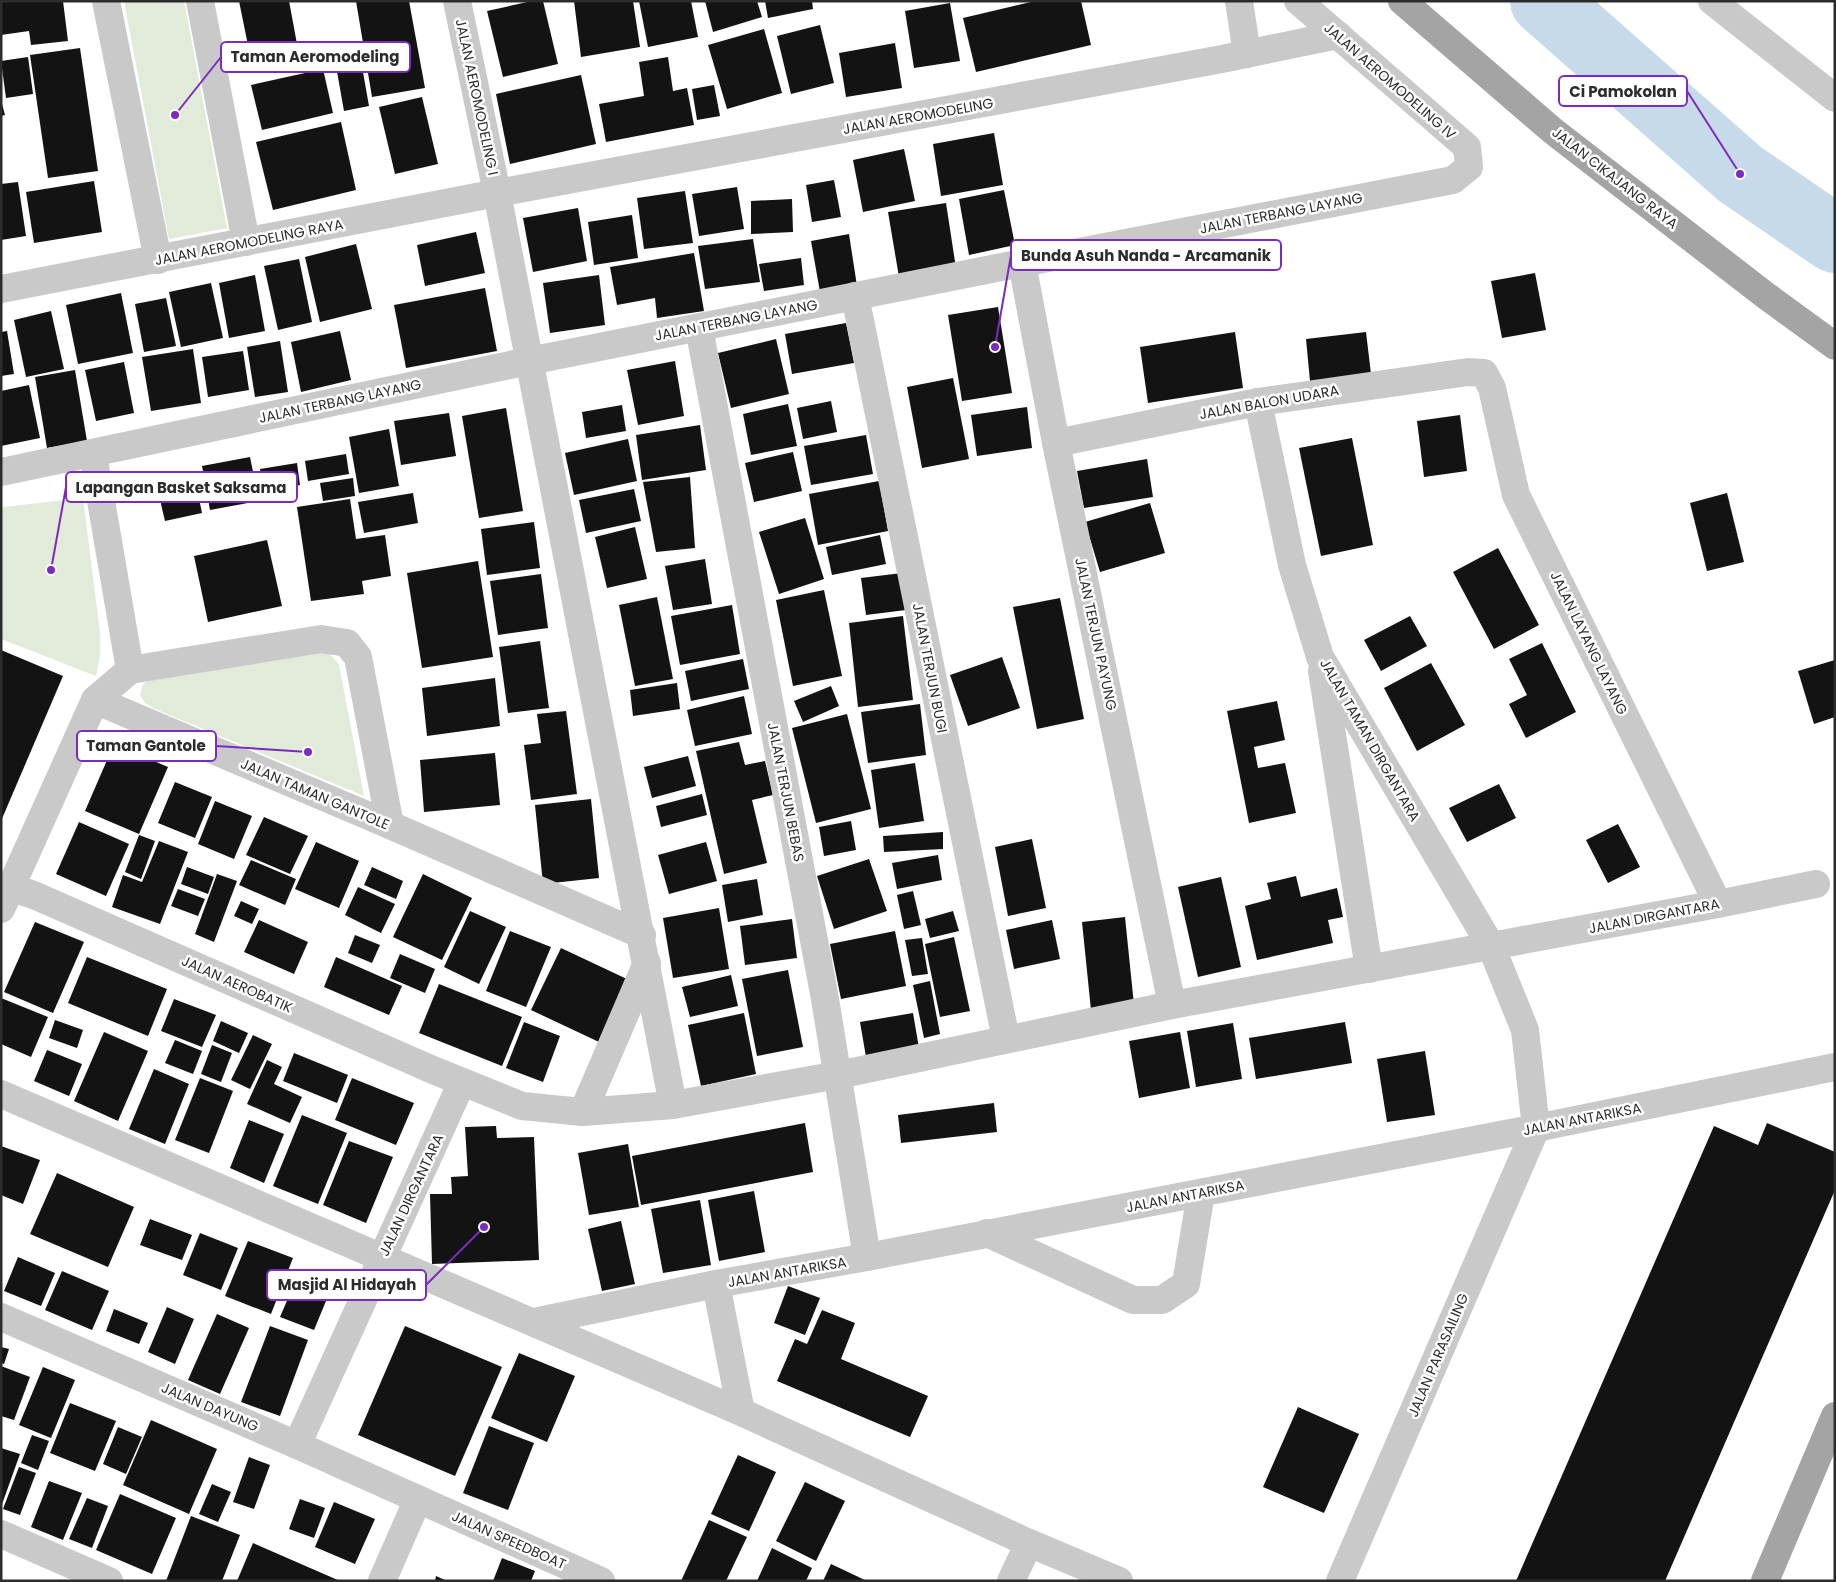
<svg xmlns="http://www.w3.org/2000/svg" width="1836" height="1582" viewBox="0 0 1836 1582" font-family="Poppins,sans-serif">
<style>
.green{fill:#e2eada}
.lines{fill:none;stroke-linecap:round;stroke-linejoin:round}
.river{stroke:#c7dae9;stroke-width:68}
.building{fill:#131313}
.minor{stroke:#c9c9c9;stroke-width:28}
.primary{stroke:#a4a4a4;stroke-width:28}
.labels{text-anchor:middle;stroke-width:5;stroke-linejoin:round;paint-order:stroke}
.street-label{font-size:14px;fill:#2c2c2c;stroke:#fff}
.leader{fill:none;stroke:#7b2cbf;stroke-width:2}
.callout-dot{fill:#7b2cbf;stroke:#fff;stroke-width:2}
.callout{fill:#fff;stroke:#7b2cbf;stroke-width:2}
.callout-label{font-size:15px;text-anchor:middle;font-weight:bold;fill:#2c2c2c}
</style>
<rect width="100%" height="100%" fill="#fff"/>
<g class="green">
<polygon points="124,1 184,1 227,228 169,239"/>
<polygon points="83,498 100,633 100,656 96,676 1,639 1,512 3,507"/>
<polygon points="311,650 330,654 339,665 364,796 155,709 145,703 140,695 143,684 150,679"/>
</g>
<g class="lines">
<polyline class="river" points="1544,1 1740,174 1835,239"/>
</g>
<g class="building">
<polygon points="1,1 63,1 68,41 31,45 29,31 1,35"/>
<polygon points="239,1 289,1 300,60 253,70"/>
<polygon points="356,1 409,1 425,88 372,97"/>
<polygon points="532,1 543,1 558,64 503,77 487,11"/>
<polygon points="574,1 633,1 640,47 581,57"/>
<polygon points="639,1 691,1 698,37 648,47"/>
<polygon points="705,1 757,1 762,17 713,32"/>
<polygon points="765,1 812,1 813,9 768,18"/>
<polygon points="1035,1 1081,1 1091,45 976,72 963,18"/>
<polygon points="950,3 960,61 914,68 905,11"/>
<polygon points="820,25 834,83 791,94 777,36"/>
<polygon points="764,29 782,93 727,109 708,45"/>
<polygon points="895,43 902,88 846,97 839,53"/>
<polygon points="358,44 369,106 344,111 333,49"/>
<polygon points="80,48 98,171 48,178 30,55"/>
<polygon points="28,57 33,94 6,98 1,61"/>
<polygon points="668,57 673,91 687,88 694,125 606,142 599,104 644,96 639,62"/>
<polygon points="323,69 333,113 262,130 251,85"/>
<polygon points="581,75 596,144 510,164 496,94"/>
<polygon points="714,85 720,116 697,120 692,89"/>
<polygon points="422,97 438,164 395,174 379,107"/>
<polygon points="1,100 5,115 1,116"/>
<polygon points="341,122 356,190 273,210 256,142"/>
<polygon points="994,133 1003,185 941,196 933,144"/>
<polygon points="904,149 915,201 863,212 853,160"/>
<polygon points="834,180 841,217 812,222 806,185"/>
<polygon points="94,181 102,232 34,243 26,192"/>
<polygon points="18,182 26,236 1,240 1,184"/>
<polygon points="737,187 744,229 699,236 692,194"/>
<polygon points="1004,190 1015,245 969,255 959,199"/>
<polygon points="685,191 693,243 644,249 637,198"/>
<polygon points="792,199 793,232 751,234 751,201"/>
<polygon points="946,203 956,268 899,277 888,212"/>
<polygon points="578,208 587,261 533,272 523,218"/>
<polygon points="632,215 638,258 594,265 588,222"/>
<polygon points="476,232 485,273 425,286 417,245"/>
<polygon points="849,234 857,286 820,292 811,241"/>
<polygon points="753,239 760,282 705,289 698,246"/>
<polygon points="356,244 372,309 320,322 305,257"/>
<polygon points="694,253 704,311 657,318 655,298 617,305 610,267"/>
<polygon points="801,258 804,285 764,291 759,264"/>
<polygon points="299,259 312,322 278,330 264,266"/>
<polygon points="1535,273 1546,330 1502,338 1491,281"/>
<polygon points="255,275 265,331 229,338 219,283"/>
<polygon points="599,275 605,325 550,333 543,283"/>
<polygon points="211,283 223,338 181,347 169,292"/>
<polygon points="485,288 497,351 406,368 394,305"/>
<polygon points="121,293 133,353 78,364 66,305"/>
<polygon points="166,298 176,346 144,352 135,304"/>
<polygon points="998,307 1012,393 962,401 948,315"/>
<polygon points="51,311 64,369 26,377 14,320"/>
<polygon points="846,323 854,363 792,374 785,334"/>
<polygon points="7,331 14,374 1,376 1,332"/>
<polygon points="340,331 351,380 301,392 291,342"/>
<polygon points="1235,332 1243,388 1148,403 1140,347"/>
<polygon points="1366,332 1371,374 1310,381 1306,339"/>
<polygon points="776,339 789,394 731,408 718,353"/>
<polygon points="280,341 288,392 255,397 247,347"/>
<polygon points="193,349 201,403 151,411 142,357"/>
<polygon points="243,351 249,390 208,397 202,357"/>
<polygon points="675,361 684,416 638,425 627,370"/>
<polygon points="124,362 134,413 96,421 85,370"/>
<polygon points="75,370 87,441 47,448 35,377"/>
<polygon points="953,378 969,459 922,468 907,387"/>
<polygon points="29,385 40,438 1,446 1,391"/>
<polygon points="831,401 837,432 803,439 797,408"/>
<polygon points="788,404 797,446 751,455 743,414"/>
<polygon points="622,405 626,431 586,438 582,412"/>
<polygon points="1027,407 1032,448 977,456 971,415"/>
<polygon points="506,408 523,511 479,518 462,416"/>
<polygon points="449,413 456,456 401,465 394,421"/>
<polygon points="1460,415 1467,471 1424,477 1417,421"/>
<polygon points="700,425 706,470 642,480 636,435"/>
<polygon points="389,429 399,486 359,493 349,437"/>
<polygon points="866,435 873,474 811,485 804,446"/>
<polygon points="1352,438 1373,545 1321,556 1299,448"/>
<polygon points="628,439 637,481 574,495 565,453"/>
<polygon points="793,452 802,491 754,502 745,463"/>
<polygon points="346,454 349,474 308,481 305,461"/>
<polygon points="250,457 259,501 210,510 202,466"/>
<polygon points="1147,459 1153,497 1084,508 1077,471"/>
<polygon points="297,463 300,485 264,491 260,469"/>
<polygon points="194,474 202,513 165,521 156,483"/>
<polygon points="690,477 695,548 656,552 643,482"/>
<polygon points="353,478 355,496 323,501 320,483"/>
<polygon points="879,481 888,531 818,545 809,494"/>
<polygon points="634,489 641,521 586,533 579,500"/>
<polygon points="413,493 418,523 364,533 358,502"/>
<polygon points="1727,493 1744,562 1707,571 1690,503"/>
<polygon points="350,499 356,539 385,535 391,576 362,581 364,594 311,601 297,507"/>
<polygon points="1150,503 1165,553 1100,572 1085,522"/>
<polygon points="805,518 824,579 779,594 759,532"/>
<polygon points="534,522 540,568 487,575 481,529"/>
<polygon points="635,527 647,579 607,588 595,537"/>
<polygon points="880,535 886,564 832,575 826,547"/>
<polygon points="267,540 282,606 208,622 194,556"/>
<polygon points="1498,548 1539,625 1494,649 1453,572"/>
<polygon points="705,559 712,604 673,610 665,566"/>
<polygon points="478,561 493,657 422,668 407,573"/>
<polygon points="902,573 906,610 866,615 861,578"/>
<polygon points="541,574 548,628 498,635 490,581"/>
<polygon points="824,590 842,676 793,686 776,600"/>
<polygon points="657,597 673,679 635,686 619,605"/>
<polygon points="1060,598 1084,719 1037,729 1013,607"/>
<polygon points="732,605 740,654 680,665 671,616"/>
<polygon points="903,616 913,700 858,707 849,623"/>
<polygon points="1410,616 1427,646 1381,671 1364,640"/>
<polygon points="540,641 549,708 508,713 499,647"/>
<polygon points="1542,643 1576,712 1526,738 1509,704 1527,695 1509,659"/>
<polygon points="1,650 63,676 1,821"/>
<polygon points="1002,657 1020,708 968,726 950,675"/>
<polygon points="743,659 749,689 691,701 685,671"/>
<polygon points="1835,660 1835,717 1814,724 1798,671"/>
<polygon points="1431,663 1465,725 1417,751 1384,688"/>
<polygon points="495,678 500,726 427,736 422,688"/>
<polygon points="677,683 680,709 633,716 630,690"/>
<polygon points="831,686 839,706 803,722 794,701"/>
<polygon points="744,696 752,734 695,746 687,710"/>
<polygon points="1277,701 1285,740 1254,747 1258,768 1285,763 1296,813 1249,823 1227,711"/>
<polygon points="920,704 926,755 868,763 861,712"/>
<polygon points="566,711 577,794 531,800 524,745 541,743 537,714"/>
<polygon points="847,714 871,809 816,823 792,728"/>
<polygon points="739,742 745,765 765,761 773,795 752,800 767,863 724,874 696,751"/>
<polygon points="114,744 168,767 139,834 85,811"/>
<polygon points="495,753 500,805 424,812 420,760"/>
<polygon points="688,756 696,786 652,798 644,767"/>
<polygon points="915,763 924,821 879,828 871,770"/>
<polygon points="175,782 212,797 195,838 158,823"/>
<polygon points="1499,784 1516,818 1467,842 1449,808"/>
<polygon points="702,794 707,815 661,827 656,806"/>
<polygon points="591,799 599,878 543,884 535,805"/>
<polygon points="215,801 252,816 234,859 198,844"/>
<polygon points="264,817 308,836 290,874 246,855"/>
<polygon points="851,821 856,850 824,856 819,827"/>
<polygon points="79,822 129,844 106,896 56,874"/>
<polygon points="1618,824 1640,867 1608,883 1586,840"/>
<polygon points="943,832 943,849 884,852 883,836"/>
<polygon points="139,835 155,841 141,879 125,872"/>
<polygon points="1032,839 1046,908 1008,916 995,847"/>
<polygon points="159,841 188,852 160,924 112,907 123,875 142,882"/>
<polygon points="316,842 359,861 339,908 295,889"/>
<polygon points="706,842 717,881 669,894 658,855"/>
<polygon points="938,855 942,880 897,889 892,863"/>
<polygon points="869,859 887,911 834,929 817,876"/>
<polygon points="251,860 296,879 285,905 239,885"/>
<polygon points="187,867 214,877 208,894 181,884"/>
<polygon points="372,867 403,881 396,899 364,885"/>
<polygon points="217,874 237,881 214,942 195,934"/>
<polygon points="423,874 472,898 442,960 393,937"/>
<polygon points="1296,876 1301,897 1337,888 1343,917 1328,920 1333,943 1257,960 1245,906 1271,899 1267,883"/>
<polygon points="1221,877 1241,967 1198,977 1178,887"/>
<polygon points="757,879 763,915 728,922 722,885"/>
<polygon points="358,887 395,904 381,933 345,915"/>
<polygon points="178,889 205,899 198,916 171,906"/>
<polygon points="913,891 921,925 904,929 897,895"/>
<polygon points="241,901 259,909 252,924 234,916"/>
<polygon points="719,908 729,969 673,978 663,918"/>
<polygon points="470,911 506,927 479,984 444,967"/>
<polygon points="953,911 959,931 930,938 925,919"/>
<polygon points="1125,917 1134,1005 1091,1010 1082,922"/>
<polygon points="792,919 797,958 745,965 740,926"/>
<polygon points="259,920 308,942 294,974 244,952"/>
<polygon points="1052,920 1060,959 1014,969 1006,930"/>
<polygon points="35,922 84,942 53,1013 4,992"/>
<polygon points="510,931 551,947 526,1007 486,991"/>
<polygon points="895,931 906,986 841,999 830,944"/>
<polygon points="355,935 380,945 372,963 348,953"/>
<polygon points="954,937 970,1011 940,1017 925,944"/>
<polygon points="922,938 928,974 912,976 905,940"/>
<polygon points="561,948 629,980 599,1042 531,1010"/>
<polygon points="400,954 435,969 425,993 390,978"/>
<polygon points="87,957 167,989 148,1036 68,1003"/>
<polygon points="336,957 402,986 389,1015 324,987"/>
<polygon points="788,970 803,1047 757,1056 742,979"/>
<polygon points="731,975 738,1006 690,1017 682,987"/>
<polygon points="930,981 940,1034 924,1038 913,985"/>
<polygon points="439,984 522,1017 502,1066 419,1033"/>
<polygon points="1,998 48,1017 31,1057 1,1044"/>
<polygon points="174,999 216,1015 202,1047 161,1031"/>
<polygon points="744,1013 756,1074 701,1086 688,1025"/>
<polygon points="913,1013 919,1048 866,1057 860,1022"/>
<polygon points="55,1020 83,1030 77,1048 49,1038"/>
<polygon points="221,1021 248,1033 239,1053 213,1041"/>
<polygon points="524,1022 560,1036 543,1082 506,1068"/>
<polygon points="1345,1022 1352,1063 1256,1079 1249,1038"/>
<polygon points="1233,1023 1242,1079 1196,1087 1187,1031"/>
<polygon points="104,1032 148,1051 118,1121 74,1101"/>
<polygon points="1180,1032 1190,1088 1139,1098 1129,1041"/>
<polygon points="253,1035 272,1044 250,1089 231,1080"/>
<polygon points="175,1040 202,1051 193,1074 165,1063"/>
<polygon points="212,1045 232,1053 221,1082 201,1074"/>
<polygon points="47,1050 82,1064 69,1096 34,1081"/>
<polygon points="1425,1051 1435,1115 1387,1122 1377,1059"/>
<polygon points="294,1053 348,1075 337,1103 283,1081"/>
<polygon points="267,1060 282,1067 274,1084 302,1097 290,1123 247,1104"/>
<polygon points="154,1069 189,1084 165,1144 129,1129"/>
<polygon points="200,1078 233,1091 209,1153 175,1140"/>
<polygon points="352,1078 414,1103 396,1145 335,1120"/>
<polygon points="994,1103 997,1132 901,1143 898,1115"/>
<polygon points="302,1115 347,1133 318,1204 273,1186"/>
<polygon points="249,1120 284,1134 264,1183 230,1168"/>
<polygon points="805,1123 813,1172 641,1205 632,1156"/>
<polygon points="1767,1123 1835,1152 1835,1190 1665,1581 1516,1581 1714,1126 1758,1145"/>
<polygon points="496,1126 497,1138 534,1137 539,1260 432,1264 430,1194 452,1194 451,1177 468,1176 465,1127"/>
<polygon points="349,1141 393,1157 366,1223 323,1205"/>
<polygon points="628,1144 639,1207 589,1215 578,1153"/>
<polygon points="1,1146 40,1160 23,1204 1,1195"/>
<polygon points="57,1173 134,1207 108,1267 30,1234"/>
<polygon points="754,1191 765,1252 719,1261 708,1200"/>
<polygon points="700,1200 711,1265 663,1273 651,1209"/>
<polygon points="150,1219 192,1235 182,1260 140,1245"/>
<polygon points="621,1221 635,1284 602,1291 588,1229"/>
<polygon points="200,1233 238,1248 221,1290 183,1275"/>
<polygon points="248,1241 293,1258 271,1314 225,1296"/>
<polygon points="18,1257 55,1273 41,1306 4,1291"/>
<polygon points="62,1271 109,1291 92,1330 45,1310"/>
<polygon points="298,1275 331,1289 314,1330 280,1317"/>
<polygon points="788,1286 820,1298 805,1335 774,1323"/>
<polygon points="167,1307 194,1319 175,1364 148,1352"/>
<polygon points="114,1309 148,1323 139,1344 106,1331"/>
<polygon points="822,1310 855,1323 841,1359 928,1396 910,1437 777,1381 795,1339 807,1344"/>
<polygon points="217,1314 249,1328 220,1394 188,1380"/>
<polygon points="270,1326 308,1340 280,1416 241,1402"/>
<polygon points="405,1326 502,1367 455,1476 358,1435"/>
<polygon points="1,1347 9,1349 4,1364 1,1363"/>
<polygon points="519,1353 575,1376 547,1442 491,1418"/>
<polygon points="1,1366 30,1377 14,1420 1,1416"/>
<polygon points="43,1367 75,1380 51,1438 19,1425"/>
<polygon points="70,1403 116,1421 95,1471 50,1453"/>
<polygon points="1298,1407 1359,1434 1324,1513 1263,1487"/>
<polygon points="151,1420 217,1449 189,1514 123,1485"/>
<polygon points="489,1426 534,1443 508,1510 463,1493"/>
<polygon points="118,1427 142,1437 126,1474 103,1464"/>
<polygon points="32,1435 49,1441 38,1470 21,1463"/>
<polygon points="1,1448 20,1454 1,1507"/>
<polygon points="738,1455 776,1472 749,1531 711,1514"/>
<polygon points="249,1457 270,1465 254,1509 233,1502"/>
<polygon points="19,1467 36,1473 20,1515 3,1509"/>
<polygon points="49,1481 82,1493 63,1540 31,1527"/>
<polygon points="805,1482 845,1501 816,1561 776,1541"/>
<polygon points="212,1484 231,1492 218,1522 199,1514"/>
<polygon points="120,1494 176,1518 152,1574 96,1550"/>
<polygon points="87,1498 108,1506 92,1548 69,1539"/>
<polygon points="300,1499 325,1508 314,1538 289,1529"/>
<polygon points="334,1502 375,1519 355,1564 315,1547"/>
<polygon points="191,1516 240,1535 222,1581 166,1581"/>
<polygon points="709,1520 747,1537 726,1581 681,1581"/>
<polygon points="253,1543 340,1581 237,1581"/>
<polygon points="772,1548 812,1568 806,1581 757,1581"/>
<polygon points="502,1558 535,1571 531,1581 493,1581"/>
<polygon points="831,1564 867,1581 823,1581"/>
<polygon points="436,1576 447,1581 435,1581"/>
</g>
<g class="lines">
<g class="minor">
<polyline points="106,1 158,260"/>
<polyline points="200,1 246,242"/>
<polyline points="457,1 497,193 673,1105"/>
<polyline points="1239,1 1247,54"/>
<polyline points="1712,1 1835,98"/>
<polyline points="1022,263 1056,443 1172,1005"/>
<polyline points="1,289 497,193 1222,59 1338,35"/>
<polyline points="855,296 1006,1039"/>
<polyline points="699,328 825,999 867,1257"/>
<polyline points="1258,402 1292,565 1320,657 1491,946 1525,1030 1536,1128 1340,1581"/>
<polyline points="1056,443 1258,402 1468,372 1484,373 1492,388 1516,495 1718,904"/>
<polyline points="1,472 529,361 1022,263 1453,180 1469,167 1467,147 1298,1"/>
<polyline points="130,670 321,639 347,643 358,657 390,825"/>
<polyline points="1322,671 1369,969"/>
<polyline points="95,700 390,825 642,935"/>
<polyline points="11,887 36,896 433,1070 522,1106 583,1112 673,1105 838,1075 1172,1005 1718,904 1816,884"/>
<polyline points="1,909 95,700 130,670 93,454"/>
<polyline points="1,1094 741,1412 1029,1543 1119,1581"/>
<polyline points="583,1112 647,963"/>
<polyline points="987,1233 1133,1300 1162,1300 1186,1284 1201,1193"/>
<polyline points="716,1284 741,1412"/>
<polyline points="1,1317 297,1445 601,1581"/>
<polyline points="534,1322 716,1284 867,1257 1536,1128 1835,1067"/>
<polyline points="297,1445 462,1082"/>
<polyline points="1,1534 109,1581"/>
<polyline points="382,1581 418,1499"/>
<polyline points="1011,1581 1029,1543"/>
</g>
<g class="primary">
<polyline points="1402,1 1553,131 1765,295 1835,346"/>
<polyline points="1765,1581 1835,1416"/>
</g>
</g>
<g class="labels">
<g class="street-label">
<text transform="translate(1390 81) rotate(41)" y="5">JALAN AEROMODELING IV</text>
<text transform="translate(477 97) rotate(78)" y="5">JALAN AEROMODELING I</text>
<text transform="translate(918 116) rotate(-10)" y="5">JALAN AEROMODELING</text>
<text transform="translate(1615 178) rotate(38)" y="5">JALAN CIKAJANG RAYA</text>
<text transform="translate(1281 213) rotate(-11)" y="5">JALAN TERBANG LAYANG</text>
<text transform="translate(249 242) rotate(-11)" y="5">JALAN AEROMODELING RAYA</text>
<text transform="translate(736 320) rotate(-11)" y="5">JALAN TERBANG LAYANG</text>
<text transform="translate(340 401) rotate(-12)" y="5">JALAN TERBANG LAYANG</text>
<text transform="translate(1269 402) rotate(-10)" y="5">JALAN BALON UDARA</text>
<text transform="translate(1096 634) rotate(78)" y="5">JALAN TERJUN PAYUNG</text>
<text transform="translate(1589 643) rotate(64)" y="5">JALAN LAYANG LAYANG</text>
<text transform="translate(930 668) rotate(79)" y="5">JALAN TERJUN BUGI</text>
<text transform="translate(1370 740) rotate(60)" y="5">JALAN TAMAN DIRGANTARA</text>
<text transform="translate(786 792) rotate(79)" y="5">JALAN TERJUN BEBAS</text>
<text transform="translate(315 794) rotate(23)" y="5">JALAN TAMAN GANTOLE</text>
<text transform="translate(1654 916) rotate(-11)" y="5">JALAN DIRGANTARA</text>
<text transform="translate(237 984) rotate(24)" y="5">JALAN AEROBATIK</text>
<text transform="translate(1582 1119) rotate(-11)" y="5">JALAN ANTARIKSA</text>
<text transform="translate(411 1195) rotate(-65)" y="5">JALAN DIRGANTARA</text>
<text transform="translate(1185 1196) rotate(-11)" y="5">JALAN ANTARIKSA</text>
<text transform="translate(787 1272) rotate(-10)" y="5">JALAN ANTARIKSA</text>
<text transform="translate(1438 1355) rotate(-67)" y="5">JALAN PARASAILING</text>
<text transform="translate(210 1407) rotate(23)" y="5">JALAN DAYUNG</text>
<text transform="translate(509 1540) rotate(24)" y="5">JALAN SPEEDBOAT</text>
</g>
</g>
<path class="leader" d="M175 115L221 57M1740 174L1687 91M995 347L1011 255M51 570L66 487M308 752L216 746M484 1227L426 1285"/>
<g class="callout-dot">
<circle cx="175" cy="115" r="5"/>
<circle cx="1740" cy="174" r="5"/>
<circle cx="995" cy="347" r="5"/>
<circle cx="51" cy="570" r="5"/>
<circle cx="308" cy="752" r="5"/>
<circle cx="484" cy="1227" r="5"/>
</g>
<g class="callout">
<rect x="221" y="42" width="189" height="30" rx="5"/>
<rect x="1559" y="76" width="128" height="30" rx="5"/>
<rect x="1011" y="240" width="270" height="30" rx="5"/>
<rect x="66" y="472" width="231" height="30" rx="5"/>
<rect x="77" y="731" width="139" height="30" rx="5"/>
<rect x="267" y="1270" width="159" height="30" rx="5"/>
</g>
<g class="callout-label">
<text x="315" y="62">Taman Aeromodeling</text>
<text x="1623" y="97">Ci Pamokolan</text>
<text x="1146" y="261">Bunda Asuh Nanda - Arcamanik</text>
<text x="181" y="493">Lapangan Basket Saksama</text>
<text x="146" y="751">Taman Gantole</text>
<text x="347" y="1290">Masjid Al Hidayah</text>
</g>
<rect width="1836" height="1582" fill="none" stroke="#2c2c2c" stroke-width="5"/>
</svg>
